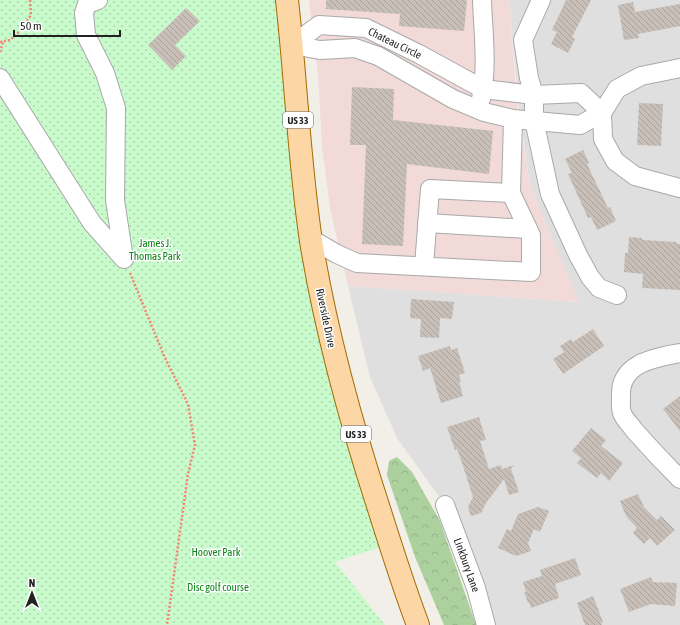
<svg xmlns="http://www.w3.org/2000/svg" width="680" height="625" viewBox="0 0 680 625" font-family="'Asap Condensed',sans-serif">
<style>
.residential{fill:#e0dfdf}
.commercial{fill:#f2dad9}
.forest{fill:url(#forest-crowns)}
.park{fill:url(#park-dots)}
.building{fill:url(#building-back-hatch)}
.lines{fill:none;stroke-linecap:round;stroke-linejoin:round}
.minor-casing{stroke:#a9a9a9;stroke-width:20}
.major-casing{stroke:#a06b00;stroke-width:24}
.path{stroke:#fa8072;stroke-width:2.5;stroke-dasharray:2 2;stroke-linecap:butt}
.minor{stroke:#fff;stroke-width:18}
.major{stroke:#fcd6a4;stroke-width:22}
.labels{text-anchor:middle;stroke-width:3;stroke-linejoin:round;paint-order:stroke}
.shield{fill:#fff;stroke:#646464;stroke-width:1}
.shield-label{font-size:10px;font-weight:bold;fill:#222}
.street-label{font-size:11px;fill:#222;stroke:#fff}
.park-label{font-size:11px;fill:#0c8416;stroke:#fff}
</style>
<defs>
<pattern id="forest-crowns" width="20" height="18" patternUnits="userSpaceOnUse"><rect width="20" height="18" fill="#add19e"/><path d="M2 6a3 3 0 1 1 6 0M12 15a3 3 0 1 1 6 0" fill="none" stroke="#95b388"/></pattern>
<pattern id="park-dots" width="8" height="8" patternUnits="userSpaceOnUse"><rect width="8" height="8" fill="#c8facc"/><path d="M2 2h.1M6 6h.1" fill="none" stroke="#acd6af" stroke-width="1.8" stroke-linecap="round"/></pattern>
<pattern id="building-back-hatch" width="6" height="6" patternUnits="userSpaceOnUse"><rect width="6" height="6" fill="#c7bfb8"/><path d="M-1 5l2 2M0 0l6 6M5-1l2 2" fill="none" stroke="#aba49e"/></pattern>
</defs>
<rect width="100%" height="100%" fill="#f2efe9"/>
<polygon class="residential" points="509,0 680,0 680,625 486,625 445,505 397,438 370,377 348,286 578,302 530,186 518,102"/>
<polygon class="commercial" points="309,0 509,0 517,104 530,186 579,302 348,286 330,208 322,146 318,75"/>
<polygon class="forest" points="397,457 412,472 440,521 476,625 444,625 415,557 387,475 389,461"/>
<polygon class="park" points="0,0 286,0 303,174 390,544 335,562 385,625 0,625"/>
<g class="building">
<polygon points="326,0 467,0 464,31 399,26 400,14 326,9"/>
<polygon points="566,0 591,0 572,37 575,39 568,53 551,44 557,32 552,30"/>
<polygon points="633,2 635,12 680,4 680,26 638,34 639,38 624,40 618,5"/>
<polygon points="186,8 200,21 175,45 186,56 172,70 148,45"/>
<polygon points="352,87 394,89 393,120 493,131 489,174 407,164 403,246 362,244 366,145 350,145"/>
<polygon points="639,103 663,104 661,146 637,145"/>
<polygon points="583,150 589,163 587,164 608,208 610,207 616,221 597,230 591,217 588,218 568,174 572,173 565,159"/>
<polygon points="629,237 642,238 642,240 677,242 676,244 680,244 680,290 642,288 643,274 624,272 625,253 628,253"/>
<polygon points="411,299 454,302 452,319 440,318 439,338 420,337 421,319 410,318"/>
<polygon points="593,329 604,346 563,374 553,359 564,352 560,346 571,339 573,342"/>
<polygon points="450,346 451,350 457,348 465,373 459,375 461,381 459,382 463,396 441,403 430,368 423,371 418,356"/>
<polygon points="680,396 680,431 663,409"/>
<polygon points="479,417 486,440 480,441 489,469 501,465 502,469 514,465 511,469 519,492 509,495 504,479 486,503 481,513 471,516 468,507 473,497 462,463 457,449 455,450 447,427"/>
<polygon points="591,428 606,440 601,446 623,463 609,481 601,473 597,478 577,463 581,458 572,451"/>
<polygon points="638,494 644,507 657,520 661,516 675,530 657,546 650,538 644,544 633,533 637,528 626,516 620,501"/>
<polygon points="538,507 549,511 540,532 534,529 528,543 531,551 516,556 498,548 507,529 511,531 518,514"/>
<polygon points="575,558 581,575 555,584 559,598 531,608 529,602 528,603 524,592 526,592 523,582 542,576 540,570"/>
<polygon points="651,577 653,582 677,583 675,606 651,604 629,612 620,589"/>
<polygon points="593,596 603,622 601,623 602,625 585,625 577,603"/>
</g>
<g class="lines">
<defs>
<g id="minor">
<polyline points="541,0 523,40 529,78 534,95 534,120 550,194 578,255 590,277 599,288 617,295"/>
<polyline points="292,45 320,50 355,48 378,56 453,99 484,112 513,119 580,125 602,113 617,89 641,76 680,68"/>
<polyline points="292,45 319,25 366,28 419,54 483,89 534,95 581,93 602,113"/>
<polyline points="0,78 92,223 124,259 115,200 116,108 105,73 86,35 84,13 87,4 98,0"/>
<path d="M481 99C488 67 483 32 482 0"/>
<polyline points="602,113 603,139 615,161 635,176 680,188"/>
<polyline points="427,223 528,229"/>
<polyline points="311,239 337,254 357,263 531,272 531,235 511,193 513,119"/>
<polyline points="424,266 430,189 511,193"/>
<path d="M680 353C654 358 619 363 621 397 621 402 620 411 623 415 625 420 631 425 634 430 649 447 664 463 680 479"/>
<polyline points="445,505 476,588 486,625"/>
</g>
<path id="major" d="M287 0C296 80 299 161 311 241 326 333 351 423 380 512 392 550 404 588 418 625"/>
</defs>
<use href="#minor" class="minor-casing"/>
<use href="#major" class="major-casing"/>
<g class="path">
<polyline points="0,42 10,40 22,29 31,15 30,0 32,0"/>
<polyline points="0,52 3,42"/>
<polyline points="130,273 165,358 188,404 195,445 188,474 167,625"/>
</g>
<use href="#minor" class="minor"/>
<use href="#major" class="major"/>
</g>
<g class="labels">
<g class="shield">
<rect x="283" y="112" width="30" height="16" rx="3"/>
<rect x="341" y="426" width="30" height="16" rx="3"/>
</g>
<g class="shield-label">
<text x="298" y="124">US 33</text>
<text x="356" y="438">US 33</text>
</g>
<g class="street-label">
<text transform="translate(395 43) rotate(26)" y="4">Chateau Circle</text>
<text transform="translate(326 318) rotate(78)" y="4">Riverside Drive</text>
<text transform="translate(467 565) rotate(70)" y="4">Linkbury Lane</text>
</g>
<g class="park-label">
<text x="155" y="247">James J.<tspan x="155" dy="13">Thomas Park</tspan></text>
<text x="216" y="556">Hoover Park</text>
<text x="218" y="591">Disc golf course</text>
</g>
</g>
<g transform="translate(32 593)" stroke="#ffffff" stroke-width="3" paint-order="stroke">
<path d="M0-3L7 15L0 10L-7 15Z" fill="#222222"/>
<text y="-6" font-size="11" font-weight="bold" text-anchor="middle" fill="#222222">N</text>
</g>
<path d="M14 30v6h106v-6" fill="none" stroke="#222222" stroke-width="2"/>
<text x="20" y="30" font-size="12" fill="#222222" stroke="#ffffff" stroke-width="3" paint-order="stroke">50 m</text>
</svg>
